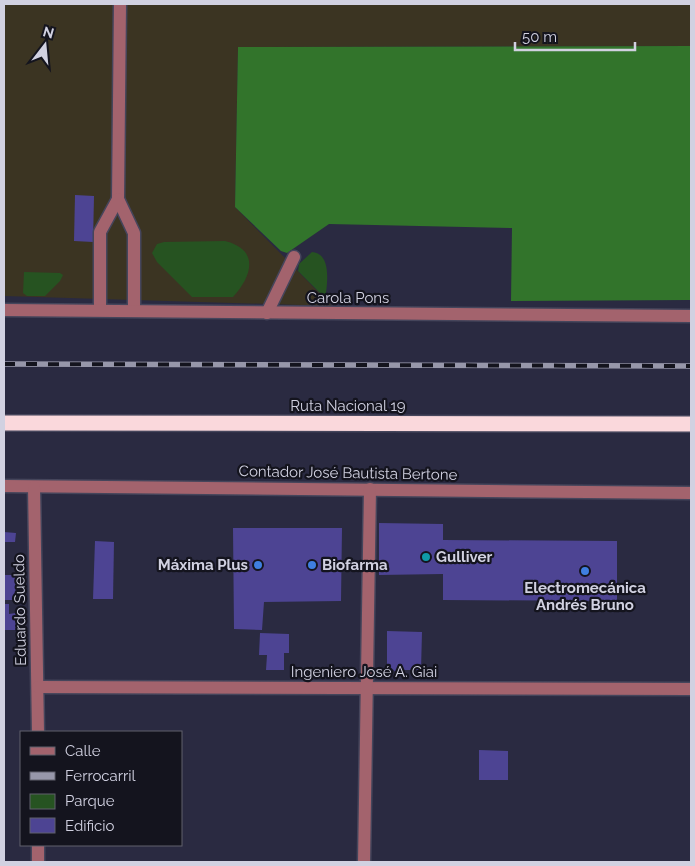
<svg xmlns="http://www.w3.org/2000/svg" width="695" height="866" viewBox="0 0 695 866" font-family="Raleway,sans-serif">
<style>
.industrial{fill:#3b3422}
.green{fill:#265321}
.forest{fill:#32742b}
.building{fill:#4d4493}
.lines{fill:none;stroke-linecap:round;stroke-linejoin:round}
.minor-casing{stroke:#45455b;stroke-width:15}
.highway-casing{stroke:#45455b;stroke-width:18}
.minor{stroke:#a3636d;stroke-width:12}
.highway{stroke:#fad8dc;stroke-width:15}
.rail-casing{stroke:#9797aa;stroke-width:5.5}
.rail{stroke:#14141e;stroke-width:4;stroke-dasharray:11;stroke-linecap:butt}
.culture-dot{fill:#0f9aa8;stroke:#14141e;stroke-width:2}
.shop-dot{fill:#3f7fe0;stroke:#14141e;stroke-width:2}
.labels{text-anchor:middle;stroke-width:4.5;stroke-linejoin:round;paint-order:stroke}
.street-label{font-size:15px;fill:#d1d1e1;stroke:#14141e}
.poi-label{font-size:15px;font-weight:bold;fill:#d1d1e1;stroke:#14141e;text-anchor:start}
</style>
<rect width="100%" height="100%" fill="#2a2a41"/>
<polygon class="industrial" points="4,4 691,4 691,46 238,47 235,207 332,306 4,296"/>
<g class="green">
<path d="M225 241C260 250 252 276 233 297H192L157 262 152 253 157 244 164 242Z"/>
<path d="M312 252C331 253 328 283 325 298L298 271 299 264Z"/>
<polygon points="24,272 60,273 63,275 60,281 45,296 27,296 23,293"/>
</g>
<polygon class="forest" points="691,46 691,300 511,301 512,228 329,224 287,253 281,251 235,207 238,47"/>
<g class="building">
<polygon points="75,195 94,196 93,242 74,241"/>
<polygon points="379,523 443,524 443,540 617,541 617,601 443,600 443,574 379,575"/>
<polygon points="233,528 342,528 341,601 264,602 262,630 234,629"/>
<polygon points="4,532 16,533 15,542 4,542"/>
<polygon points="95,541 114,542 113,599 93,599"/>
<polygon points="4,575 17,575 16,600 4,600"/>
<polygon points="4,604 9,604 9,614 16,613 16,630 4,630"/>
<polygon points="387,631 422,632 421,670 399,670 399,675 387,664"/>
<polygon points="260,633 289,634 289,653 284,653 284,670 266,670 267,655 259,655"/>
<polygon points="479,750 508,751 508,780 479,780"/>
</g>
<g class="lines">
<defs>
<g id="minor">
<polyline points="120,4 118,199 134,233 134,309"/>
<polyline points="100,309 100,232 118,199"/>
<polyline points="4,310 691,316"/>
<polyline points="267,313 294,257"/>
<polyline points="4,486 691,493"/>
<polyline points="34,487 38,732"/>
<polyline points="38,687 691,689"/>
<polyline points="38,845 38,862"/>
<polyline points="364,862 370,489"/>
</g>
<polyline id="highway" points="4,423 691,424"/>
</defs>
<use href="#minor" class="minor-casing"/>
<use href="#highway" class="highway-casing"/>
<use href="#minor" class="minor"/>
<use href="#highway" class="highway"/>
<defs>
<polyline id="rail" points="4,364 691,366"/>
</defs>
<use href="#rail" class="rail-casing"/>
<use href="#rail" class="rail"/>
</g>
<circle class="culture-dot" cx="426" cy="557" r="5"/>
<g class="shop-dot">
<circle cx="258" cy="565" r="5"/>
<circle cx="312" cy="565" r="5"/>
<circle cx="585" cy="571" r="5"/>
</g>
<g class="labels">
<g class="street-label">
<text x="348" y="303">Carola Pons</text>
<text x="348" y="411">Ruta Nacional 19</text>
<text transform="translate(348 473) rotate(1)" y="5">Contador José Bautista Bertone</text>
<text transform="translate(20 610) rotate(-91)" y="5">Eduardo Sueldo</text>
<text x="364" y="677">Ingeniero José A. Giai</text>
</g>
<g class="poi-label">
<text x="436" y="562">Gulliver</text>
<text x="248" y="570" text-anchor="end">Máxima Plus</text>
<text x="322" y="570">Biofarma</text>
<text x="585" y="593" text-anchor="middle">Electromecánica<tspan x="585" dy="17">Andrés Bruno</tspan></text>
</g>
</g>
<rect width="695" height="866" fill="none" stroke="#d1d1e1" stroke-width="10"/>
<rect x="20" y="731" width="162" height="115" fill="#14141e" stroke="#60606c"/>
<rect x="30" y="747" width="25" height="8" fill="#a3636d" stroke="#60606c"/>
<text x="65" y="756" font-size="15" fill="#d1d1e1">Calle</text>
<rect x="30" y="772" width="25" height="8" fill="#9797aa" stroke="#60606c"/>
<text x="65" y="781" font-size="15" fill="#d1d1e1">Ferrocarril</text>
<rect x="30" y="794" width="25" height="15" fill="#265321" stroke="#60606c"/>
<text x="65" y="806" font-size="15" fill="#d1d1e1">Parque</text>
<rect x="30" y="818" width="25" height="15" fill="#4d4493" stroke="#60606c"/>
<text x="65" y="831" font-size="15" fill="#d1d1e1">Edificio</text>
<g transform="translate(45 45) rotate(16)" stroke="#14141e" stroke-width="4" paint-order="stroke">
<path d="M0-4L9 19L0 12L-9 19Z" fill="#d1d1e1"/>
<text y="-8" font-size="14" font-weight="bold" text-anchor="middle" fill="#d1d1e1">N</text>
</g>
<path d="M515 42v8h120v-8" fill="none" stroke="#d1d1e1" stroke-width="2.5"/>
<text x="522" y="42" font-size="15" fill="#d1d1e1" stroke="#14141e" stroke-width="4" paint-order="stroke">50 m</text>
</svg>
